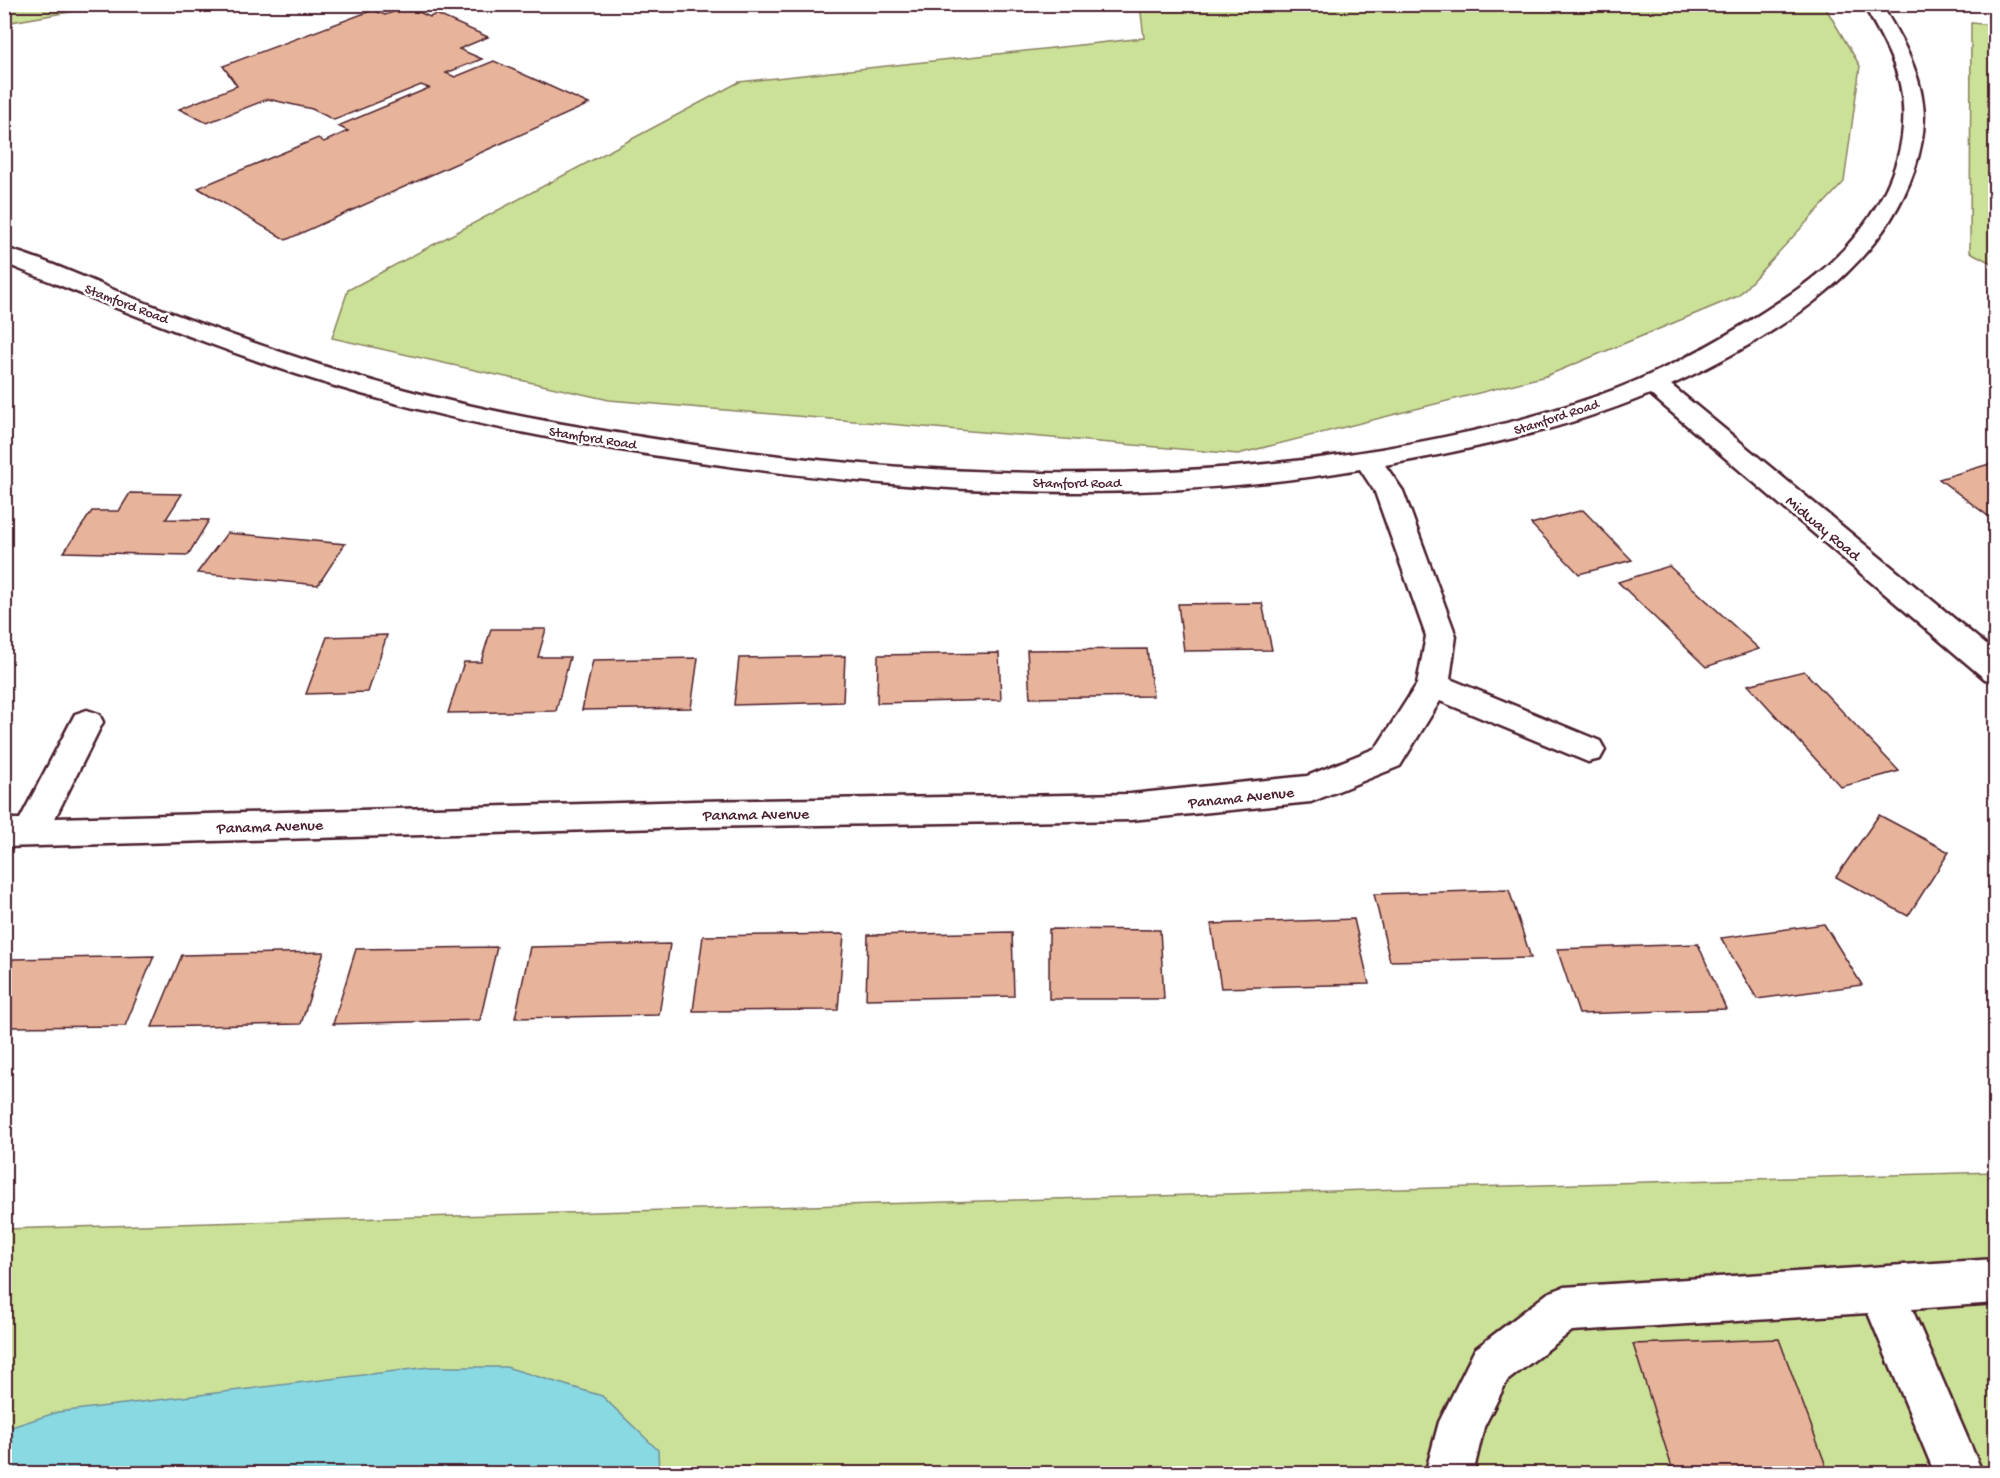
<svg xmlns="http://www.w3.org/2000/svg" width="2000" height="1478" viewBox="0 0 2000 1478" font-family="'Gochi Hand',sans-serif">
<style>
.green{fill:#cbe197;stroke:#8a8061;stroke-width:1.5}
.water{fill:#89d9e3;stroke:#708f99;stroke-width:1.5}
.building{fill:#e7b39a;stroke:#4a1f2b;stroke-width:1.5}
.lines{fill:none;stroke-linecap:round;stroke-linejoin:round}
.minor-casing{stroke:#4a1f2b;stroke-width:5}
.minor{fill:#fff;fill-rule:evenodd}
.labels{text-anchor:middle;stroke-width:5;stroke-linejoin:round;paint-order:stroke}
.far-street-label{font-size:14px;fill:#4a1f2b;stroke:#fff}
.street-label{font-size:16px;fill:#4a1f2b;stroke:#fff}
</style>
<rect width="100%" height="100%" fill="#fff"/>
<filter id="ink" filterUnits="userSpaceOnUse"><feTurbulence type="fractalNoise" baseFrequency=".0167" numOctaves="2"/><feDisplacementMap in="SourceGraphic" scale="12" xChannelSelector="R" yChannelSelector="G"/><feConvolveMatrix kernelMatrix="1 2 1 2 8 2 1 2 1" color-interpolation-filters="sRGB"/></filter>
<g filter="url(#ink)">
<g class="green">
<polygon points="4,5 5,4 110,5 5,23"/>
<polygon points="1140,5 1824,5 1860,66 1844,182 1738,296 1546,376 1238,454 609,400 332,338 348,290 739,82 1144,38"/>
<polygon points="1971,23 1995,25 1995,265 1970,252"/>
<polygon points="1995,1172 1995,1473 5,1473 4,1229"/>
</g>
<polygon class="water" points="429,1367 506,1367 602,1396 658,1450 659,1473 5,1473 5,1429 58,1412"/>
<g class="building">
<polygon points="407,7 430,17 436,14 488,37 459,49 482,59 446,73 455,77 494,61 589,104 286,240 198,188 318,138 324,142 348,131 338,126 429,88 421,85 334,120 312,109 268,99 207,123 179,109 237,86 223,66 373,10 385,15"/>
<polygon points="1996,462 1996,522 1939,479"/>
<polygon points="130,493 182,494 166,519 209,520 188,555 64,552 92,511 119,511"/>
<polygon points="1583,510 1632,560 1579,574 1531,524"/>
<polygon points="227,533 345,544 318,585 197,573"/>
<polygon points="1669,566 1759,649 1706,667 1618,582"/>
<polygon points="1262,603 1272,650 1184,651 1178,604"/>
<polygon points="491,629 546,629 538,657 570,657 556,711 448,713 464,662 481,662"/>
<polygon points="387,635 368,692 306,694 327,637"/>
<polygon points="1147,649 1153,696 1030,698 1027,650"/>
<polygon points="999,653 1001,700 877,703 878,655"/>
<polygon points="845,656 843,702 734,705 739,658"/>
<polygon points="698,658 691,708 582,710 593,660"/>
<polygon points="1804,671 1899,771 1841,787 1748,685"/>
<polygon points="1879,815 1949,852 1908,916 1836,877"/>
<polygon points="1509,890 1531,958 1390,961 1374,894"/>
<polygon points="1354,919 1369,984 1221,988 1211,924"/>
<polygon points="1824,924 1862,985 1757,999 1721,938"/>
<polygon points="1049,929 1160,930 1164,999 1049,999"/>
<polygon points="1012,932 1014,996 866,999 868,935"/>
<polygon points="844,934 838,1010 693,1011 703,936"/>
<polygon points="670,944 659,1015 515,1018 530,947"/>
<polygon points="1698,944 1726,1009 1579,1014 1557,949"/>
<polygon points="497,947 480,1020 333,1024 356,949"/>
<polygon points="324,952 301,1024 152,1027 182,955"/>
<polygon points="154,956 125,1026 4,1027 4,977 13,959"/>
<polygon points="1779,1339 1829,1474 1674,1474 1633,1344"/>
</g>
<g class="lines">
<defs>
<g id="minor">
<path d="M1863 4H1881C1900 36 1919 68 1923 104 1926 127 1921 150 1914 171 1878 276 1766 341 1671 385L1996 653V682L1985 679 1650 394C1565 429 1475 449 1385 465L1403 491 1456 636 1450 679 1600 741 1605 750 1600 759 1588 762 1440 701 1400 766 1311 802 1131 820 696 827 4 847V819H20L75 714 87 710 99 714 103 722 55 818 696 801 1131 794 1307 776 1376 748 1417 684 1426 636 1375 492 1360 469C1140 507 913 493 693 461 573 444 454 422 338 387 224 353 115 307 4 263V248C50 261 94 282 138 300 223 333 310 364 398 388 498 415 600 431 701 446 927 477 1156 486 1381 449 1461 435 1540 418 1616 389 1681 364 1740 329 1798 289 1862 244 1918 167 1900 84 1893 56 1878 30 1863 4Z"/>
<polygon points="1996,1259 1996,1303 1912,1309 1983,1474 1935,1474 1868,1313 1572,1331 1507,1381 1484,1427 1473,1474 1425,1474 1439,1422 1475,1349 1548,1293 1564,1287"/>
</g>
</defs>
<use href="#minor" class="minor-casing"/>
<use href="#minor" class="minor"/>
</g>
</g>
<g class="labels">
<g class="far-street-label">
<text transform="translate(127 303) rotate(21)" y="5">Stamford Road</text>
<text transform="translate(1556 416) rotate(-18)" y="5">Stamford Road</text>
<text transform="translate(593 437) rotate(9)" y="5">Stamford Road</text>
<text x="1077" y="487">Stamford Road</text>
</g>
<g class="street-label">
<text transform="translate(1824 527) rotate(40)" y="6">Midway Road</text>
<text transform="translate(1241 796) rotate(-6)" y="6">Panama Avenue</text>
<text transform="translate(756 813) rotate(-1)" y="6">Panama Avenue</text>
<text transform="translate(270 825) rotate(-2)" y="6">Panama Avenue</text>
</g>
</g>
<rect width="2000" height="1478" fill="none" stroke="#fff" stroke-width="24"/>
<rect x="12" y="12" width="1976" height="1454" fill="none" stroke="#4a1f2b" stroke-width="2" filter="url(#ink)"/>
</svg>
